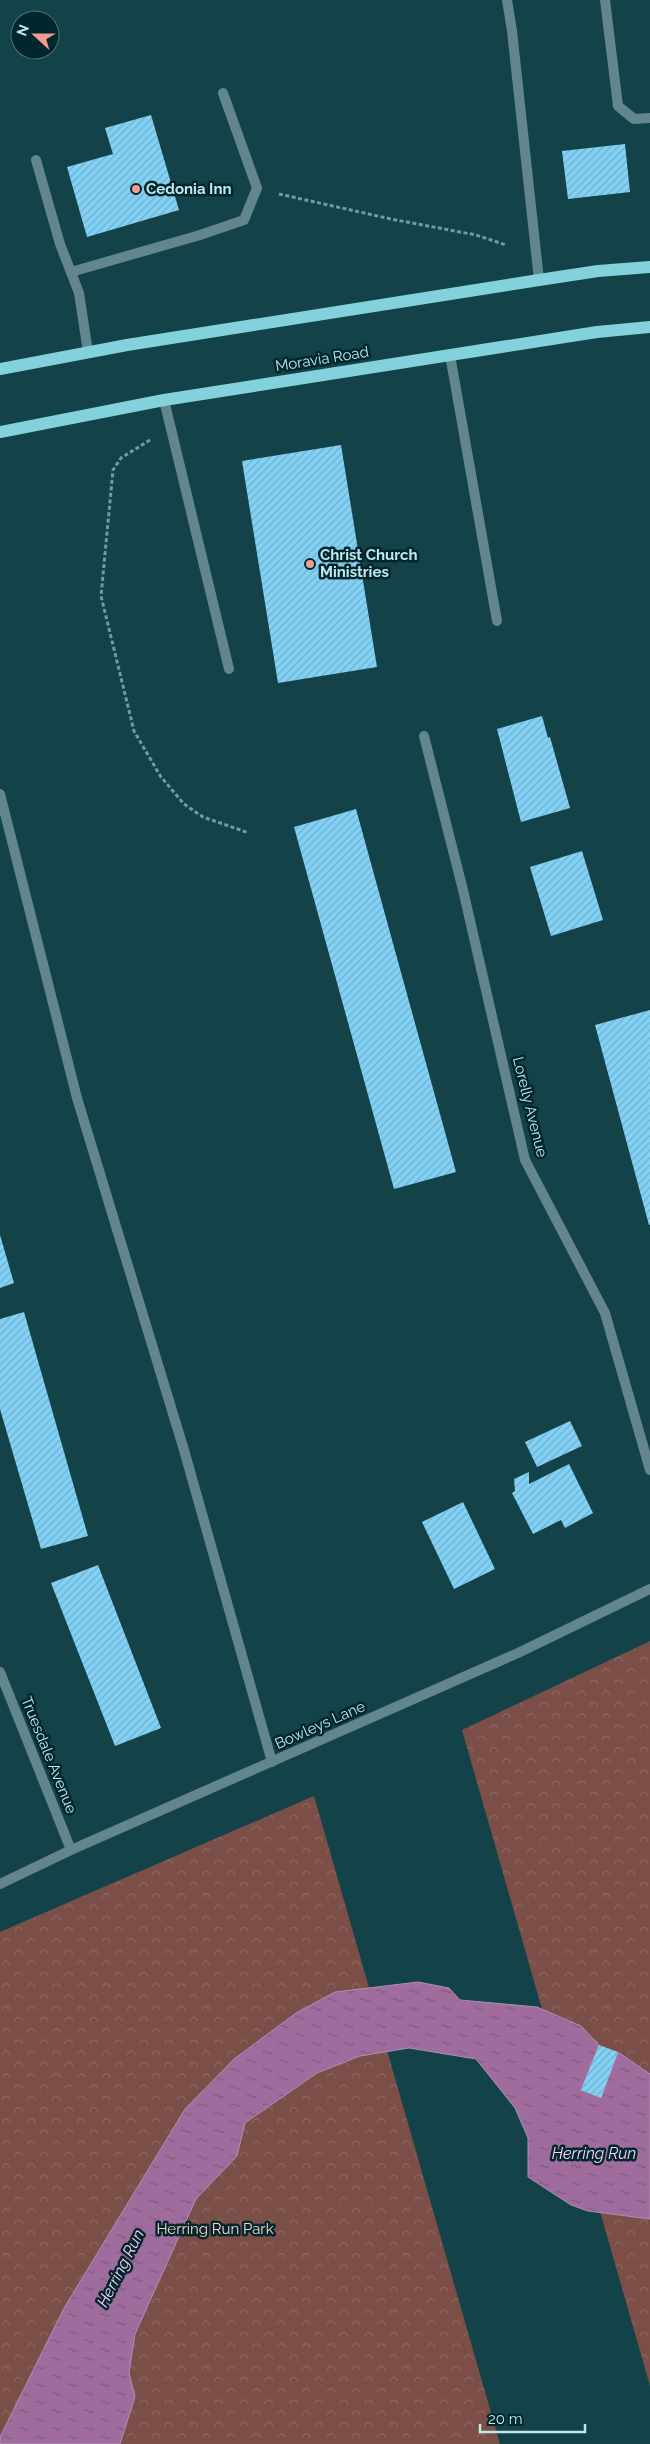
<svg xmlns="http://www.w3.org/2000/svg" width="650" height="2444" viewBox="0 0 650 2444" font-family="Raleway,sans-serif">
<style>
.park{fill:url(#park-crowns)}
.water{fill:url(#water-ripples);stroke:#a991b5}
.building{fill:url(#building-hatch)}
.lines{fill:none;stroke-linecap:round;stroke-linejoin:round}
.path{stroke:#6f9ba1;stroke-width:3;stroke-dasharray:4 2.5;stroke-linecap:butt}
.lane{stroke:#62868c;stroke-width:10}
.street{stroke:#62868c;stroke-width:10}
.primary{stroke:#82d1dd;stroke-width:12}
.poi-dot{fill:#f59c90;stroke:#01272d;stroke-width:2}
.labels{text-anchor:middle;stroke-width:5;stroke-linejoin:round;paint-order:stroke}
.poi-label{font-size:15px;font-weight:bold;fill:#bfe7ed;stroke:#01272d;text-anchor:start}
.street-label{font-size:15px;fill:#bfe7ed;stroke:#01272d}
.park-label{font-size:15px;fill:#facfc8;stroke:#01272d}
.water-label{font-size:16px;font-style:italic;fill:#fed1fb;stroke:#01272d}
</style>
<defs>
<pattern id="park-crowns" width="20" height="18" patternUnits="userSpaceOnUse" patternTransform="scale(1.25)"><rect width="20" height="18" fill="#7b4e47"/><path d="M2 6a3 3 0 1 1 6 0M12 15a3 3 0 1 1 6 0" fill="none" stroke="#8c6862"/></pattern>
<pattern id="water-ripples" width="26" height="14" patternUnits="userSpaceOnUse" patternTransform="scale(1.25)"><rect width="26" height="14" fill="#9f6c9d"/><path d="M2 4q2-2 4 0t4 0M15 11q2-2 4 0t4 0" fill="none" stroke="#7b5e7f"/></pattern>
<pattern id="building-hatch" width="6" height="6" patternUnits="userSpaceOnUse" patternTransform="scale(1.25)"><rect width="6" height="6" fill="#83d2f6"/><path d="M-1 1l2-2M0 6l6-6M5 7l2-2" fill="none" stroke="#70afca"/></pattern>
</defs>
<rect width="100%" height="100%" fill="#134249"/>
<g class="park">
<polygon points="650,1641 650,2386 462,1730"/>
<polygon points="314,1796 500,2444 0,2444 0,1932"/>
</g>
<polygon class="water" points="418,1982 449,1988 460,2000 537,2007 581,2026 599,2045 581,2090 601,2097 618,2052 650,2074 650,2219 588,2211 571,2205 528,2177 528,2138 515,2108 476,2059 409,2048 360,2056 317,2073 245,2123 237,2156 196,2199 135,2334 129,2373 135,2397 120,2444 0,2444 0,2437 64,2308 185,2109 234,2059 296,2013 335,1992"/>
<g class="building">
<polygon points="151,115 179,210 87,237 67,167 113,154 105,128"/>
<polygon points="625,144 630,192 568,199 562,151"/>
<polygon points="341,445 377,667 278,683 242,461"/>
<polygon points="542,716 548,738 550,737 570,808 521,822 497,729"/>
<polygon points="356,809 456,1172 394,1189 294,827"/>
<polygon points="582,851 603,920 551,936 530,867"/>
<polygon points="650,1010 650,1225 649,1225 595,1025"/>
<polygon points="0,1235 14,1283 0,1288"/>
<polygon points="24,1312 88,1536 41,1549 0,1409 0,1319"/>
<polygon points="570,1421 582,1446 537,1467 525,1442"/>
<polygon points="569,1464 593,1513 565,1528 561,1520 533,1534 512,1493 515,1491 514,1479 529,1472 529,1484"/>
<polygon points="463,1502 495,1569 454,1589 422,1522"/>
<polygon points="98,1565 161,1728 115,1746 51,1583"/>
<polygon points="599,2045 618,2052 601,2098 581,2090"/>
</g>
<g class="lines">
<g class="path">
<polyline points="279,194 391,219 476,235 506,245"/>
<polyline points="150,440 121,458 113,470 101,596 134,731 161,777 184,804 203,817 249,833"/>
</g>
<g class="lane">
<polyline points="507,0 512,31 539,280"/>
<polyline points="605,0 618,106 634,119 650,118"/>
<polyline points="36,160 60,244 79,293 88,352"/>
<polyline points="71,272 200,235 244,220 257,188 223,93"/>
<polyline points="450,355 497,621"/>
<polyline points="164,400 229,669"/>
<polyline points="0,794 77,1098 184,1450 272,1762"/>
</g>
<g class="street">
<polyline points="424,736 463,890 525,1160 605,1313 650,1470"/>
<polyline points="0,1672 71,1850"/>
<polyline points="0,1884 71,1850 518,1653 650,1589"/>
</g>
<g class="primary">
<polyline points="0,369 127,345 539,280 598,271 650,267"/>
<polyline points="0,432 164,400 597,332 650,327"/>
</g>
</g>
<g class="poi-dot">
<circle cx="136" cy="189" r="5"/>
<circle cx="310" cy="564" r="5"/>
</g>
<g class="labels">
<g class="poi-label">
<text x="146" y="194">Cedonia Inn</text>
<text x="320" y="560">Christ Church<tspan x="320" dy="17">Ministries</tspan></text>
</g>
<g class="street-label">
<text transform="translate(322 359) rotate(-9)" y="5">Moravia Road</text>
<text transform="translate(530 1107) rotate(76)" y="5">Lorelly Avenue</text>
<text transform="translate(320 1725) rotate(-24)" y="5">Bowleys Lane</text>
<text transform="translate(49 1755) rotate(68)" y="5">Truesdale Avenue</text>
</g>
<g class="park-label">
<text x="215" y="2234">Herring Run Park</text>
</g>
<g class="water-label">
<text x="594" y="2159">Herring Run</text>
<text transform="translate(120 2268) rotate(-63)" y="6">Herring Run</text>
</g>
</g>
<g transform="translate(35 35) rotate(291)"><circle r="24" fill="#01272d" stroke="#4d747a"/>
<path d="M0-4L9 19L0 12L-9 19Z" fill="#f59c90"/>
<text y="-8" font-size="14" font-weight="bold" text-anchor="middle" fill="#bfe7ed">N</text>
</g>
<path d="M480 2424v8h105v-8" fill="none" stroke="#bfe7ed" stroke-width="2.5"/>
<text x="488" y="2424" font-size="15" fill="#bfe7ed" stroke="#01272d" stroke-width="4" paint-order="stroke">20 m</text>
</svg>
